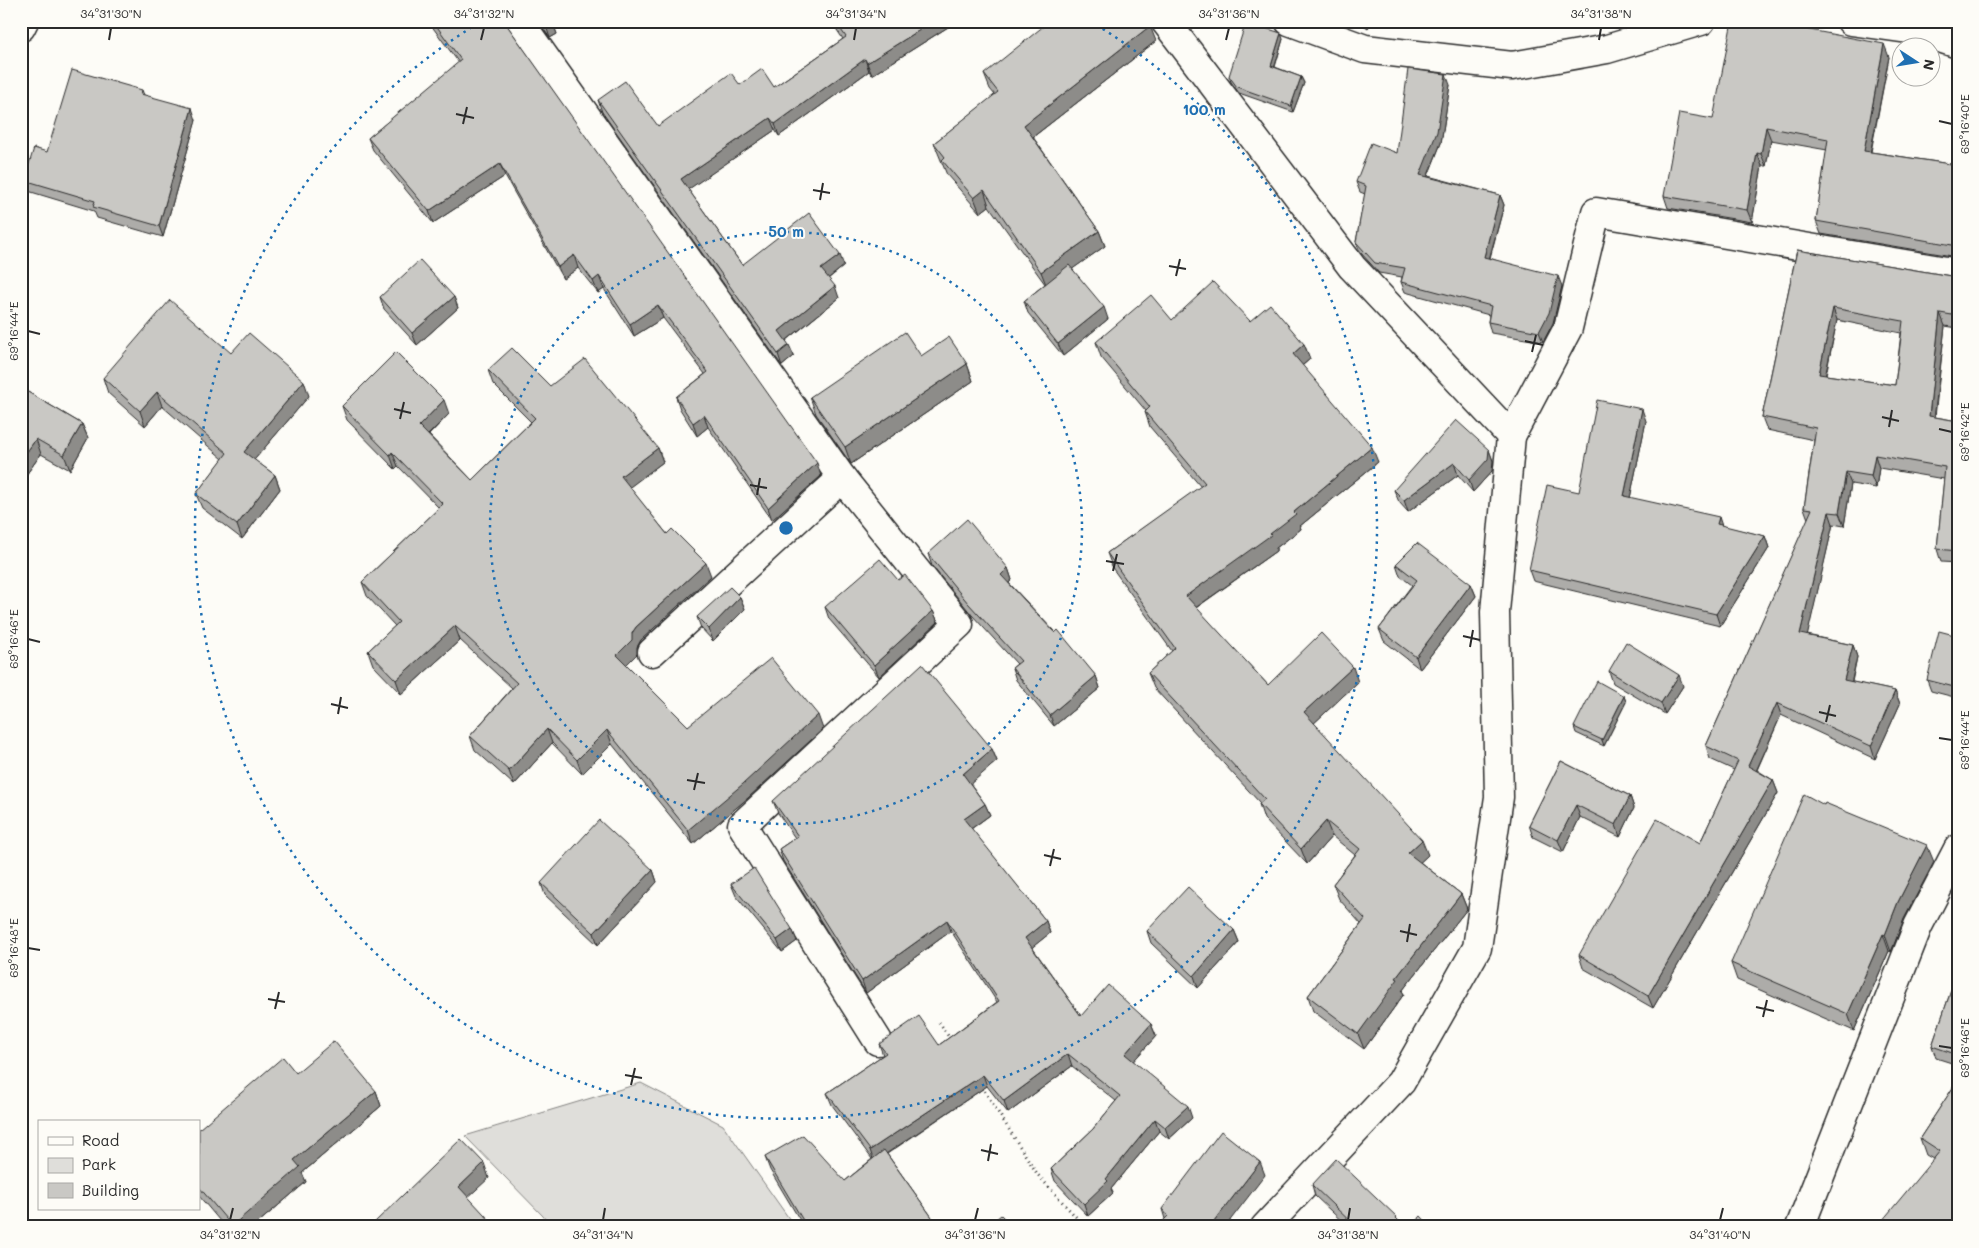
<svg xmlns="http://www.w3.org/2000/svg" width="1979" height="1248" viewBox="0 0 1979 1248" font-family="Mali,sans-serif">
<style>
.green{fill:#dfdeda;stroke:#858482}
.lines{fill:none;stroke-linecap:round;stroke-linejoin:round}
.street-casing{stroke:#2b2b2b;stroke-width:31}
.path{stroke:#2b2b2b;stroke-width:3;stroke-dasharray:1 4;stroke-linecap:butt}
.street{stroke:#fdfcf7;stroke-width:28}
.wall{fill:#adaca9;stroke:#2b2b2b;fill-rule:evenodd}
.shaded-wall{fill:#8d8c89;stroke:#2b2b2b}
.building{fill:#c9c8c4;stroke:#2b2b2b;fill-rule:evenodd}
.ticks{fill:none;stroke:#2b2b2b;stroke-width:2}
.ring{fill:none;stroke:#1f6fb2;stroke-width:2.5;stroke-dasharray:2.5 5}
.centre{fill:#1f6fb2;stroke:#fdfcf7;stroke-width:2.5}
.ring-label{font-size:15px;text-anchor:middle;font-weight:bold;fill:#1f6fb2;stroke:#fdfcf7;stroke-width:4;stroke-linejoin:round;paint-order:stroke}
.neatline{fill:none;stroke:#2b2b2b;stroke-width:2}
.ticks-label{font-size:12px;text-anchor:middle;fill:#2b2b2b}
</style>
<rect width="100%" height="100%" fill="#fdfcf7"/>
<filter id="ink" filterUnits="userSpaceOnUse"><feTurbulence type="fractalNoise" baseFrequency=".02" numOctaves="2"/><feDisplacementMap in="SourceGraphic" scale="10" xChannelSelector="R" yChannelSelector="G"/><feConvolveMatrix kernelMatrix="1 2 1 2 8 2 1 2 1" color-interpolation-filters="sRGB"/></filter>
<g filter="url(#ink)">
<polygon class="green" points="641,1083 723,1125 795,1227 551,1227 543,1216 465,1136"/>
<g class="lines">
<defs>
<g id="street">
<polyline points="519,21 842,478 959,624 742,825 878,1041"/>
<polyline points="1165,21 1352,267 1511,436 1495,612 1499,797 1477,948 1401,1082 1265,1227"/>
<polyline points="1289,21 1365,49 1512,66 1607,49 1701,21"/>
<polyline points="1851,21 1915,30 1958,44"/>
<polyline points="21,27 24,21"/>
<polyline points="1511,436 1568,328 1596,212 1958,273"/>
<polyline points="652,652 842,478"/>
<polyline points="1800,1227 1918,926 1958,849"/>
</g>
</defs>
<use href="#street" class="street-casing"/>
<g class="path">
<polyline points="939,1022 951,1040"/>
<polyline points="982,1087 1038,1175 1085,1227"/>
</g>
<use href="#street" class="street"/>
</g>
<g class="wall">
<polygon points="428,21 504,21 821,476 772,520 708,427 697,436 680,409 676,397 705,374 663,318 634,336 604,289 598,293 578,268 563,279 505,176 433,223 373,150 368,138 459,63"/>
<polygon points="538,21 552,21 557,34 550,38"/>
<polygon points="831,21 956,21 956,22 872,75 869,71 779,136 775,130 688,189 742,265 844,266 828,279 839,298 786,341 794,356 782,366 602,112 598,100 658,126 740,85 774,87 843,39"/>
<polygon points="1357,21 1372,21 1368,28"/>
<polygon points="1283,39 1275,67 1301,77 1304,83 1293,112 1239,93 1231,82 1229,76"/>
<polygon points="1156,41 1033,137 1099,231 1105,246 1072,269 1108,319 1063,356 1028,313 1024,301 1045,284 989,206 980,213 947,175 934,143 995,95 990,89 984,74"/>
<polygon points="1889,57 1871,152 1957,165 1958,164 1958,257 1821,234 1816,221 1827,150 1771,140 1766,166 1762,166 1752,222 1668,208 1664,196 1713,119"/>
<polygon points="1450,85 1441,143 1428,176 1500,195 1504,205 1490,258 1562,286 1553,323 1543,342 1491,333 1488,322 1489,315 1405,292 1401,282 1402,277 1379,273 1360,252 1356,242 1365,194 1360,192 1356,182 1397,153"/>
<polygon points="142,90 144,95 196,120 163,237 97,218 94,211 28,191 24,180 47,152"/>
<path d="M1797 250 1951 276 1958 275V328L1945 326 1935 417 1958 421V563L1941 562 1937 549 1944 479 1879 468 1876 488 1851 484 1844 526 1833 524 1807 635 1853 645 1857 657 1852 682 1895 691 1900 704 1875 759 1781 715 1757 770 1773 780 1778 793 1653 1008 1583 968 1579 955 1700 843 1734 770 1710 759 1706 746 1808 519 1804 508 1814 440 1767 430 1762 417ZM1837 320 1901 333 1895 385 1826 375Z"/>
<polygon points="380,297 454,297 458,308 417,345 384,309"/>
<polygon points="1172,320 1250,321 1304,344 1310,359 1302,366 1378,462 1300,526 1301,529 1276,548 1276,551 1196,608 1268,685 1358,682 1314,723 1428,855 1420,862 1461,894 1467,909 1402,991 1404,994 1364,1049 1313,1011 1308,996 1361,924 1339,899 1333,884 1355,855 1332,836 1307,864 1264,819 1259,804 1260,803 1154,688 1148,673 1172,651 1113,569 1107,553 1201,487 1150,427 1145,412 1146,411 1101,357 1096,342"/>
<polygon points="231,353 309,396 254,460 275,475 280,489 242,539 202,508 196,494 223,459 162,406 145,426 108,393 103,378"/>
<polygon points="921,356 967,364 973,381 851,464 816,414 810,397"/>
<polygon points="488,370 550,386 658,448 663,462 629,487 667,534 711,576 641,640 637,647 637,654 626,665 688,726 823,729 748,798 693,844 612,744 582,774 552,743 514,785 475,750 470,736 512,688 460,640 401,694 373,665 368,651 395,626 367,596 362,582 439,508 398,466 395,469 347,420 342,406 449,414 429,435 472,480 531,422 493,384"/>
<polygon points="21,388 82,424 88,438 70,470 41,454 21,482"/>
<polygon points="1646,421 1630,498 1722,526 1765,536 1769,548 1720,626 1533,581 1529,570 1579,492"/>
<polygon points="1489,450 1493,461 1492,471 1473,492 1458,475 1408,512 1399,502 1394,490"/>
<polygon points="928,554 1008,568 1012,580 1009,583 1096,676 1100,688 1054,726 1016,680 1012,668 1017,664 972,615 932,566"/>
<polygon points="1396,564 1471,584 1476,596 1420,669 1384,641 1379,629 1412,585 1400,576"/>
<polygon points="740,597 745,609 713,641 701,628 697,617"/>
<polygon points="825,607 933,611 938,622 879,677 829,619"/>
<polygon points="1958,636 1958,698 1931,691 1927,680"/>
<polygon points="1609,671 1683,686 1665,714 1613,683"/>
<polygon points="1624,696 1626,702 1604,746 1576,733 1574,727"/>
<polygon points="992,749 997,761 970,783 985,804 990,815 971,829 1046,921 1050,933 1032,947 1081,1016 1151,1024 1156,1036 1133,1061 1192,1118 1169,1139 1159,1131 1111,1189 1113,1193 1088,1216 1055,1181 1051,1169 1093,1129 1116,1101 1072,1066 1008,1113 987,1086 887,1154 939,1227 804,1227 770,1170 765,1157 845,1181 872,1159 832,1105 827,1093 883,1055 879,1044 939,1045 997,1002 951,931 866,993 783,861 779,849 795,838 778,813 773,801"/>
<polygon points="1561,761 1630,796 1634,808 1620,837 1580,817 1563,852 1533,837 1529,825"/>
<polygon points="1824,805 1934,862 1904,919 1891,952 1889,951 1854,1031 1737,980 1731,963"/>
<polygon points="653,870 657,882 598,945 545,895 541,883"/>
<polygon points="731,884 792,929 797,941 782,952 736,896"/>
<polygon points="1234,930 1239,942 1198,988 1151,943 1147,931"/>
<polygon points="1958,957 1958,1065 1936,1058 1932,1046 1955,979 1951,970"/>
<polygon points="296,1073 376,1091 381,1106 302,1173 306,1182 253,1227 225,1227 199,1196 199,1129"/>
<polygon points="1958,1080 1958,1227 1933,1159 1926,1155 1920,1138"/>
<polygon points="1265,1175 1165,1219 1162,1209"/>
<polygon points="1312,1185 1398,1220 1405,1227 1348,1227 1315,1196"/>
</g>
<g class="shaded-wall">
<polygon points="552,21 557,34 550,38 546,26"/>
<polygon points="934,21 956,21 956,22 872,75 867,63"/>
<polygon points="1366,21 1372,21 1368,28"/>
<polygon points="1150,26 1156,41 1029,140 1024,125"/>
<polygon points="1281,33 1283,39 1273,72 1271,66"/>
<polygon points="1884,44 1889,57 1868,164 1864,151"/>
<polygon points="865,59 869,71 779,136 775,124"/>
<polygon points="1446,74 1450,85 1441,143 1424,185 1420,175"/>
<polygon points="1301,77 1304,83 1293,112 1291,106"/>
<polygon points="192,108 196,120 163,237 159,226"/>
<polygon points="770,118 775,130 686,191 681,179"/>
<polygon points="1766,127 1771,140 1766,166 1761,154"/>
<polygon points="1757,153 1762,166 1752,222 1747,210"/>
<polygon points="500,164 505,176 433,223 429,211"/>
<polygon points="984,190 989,206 980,213 974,198"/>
<polygon points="1500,195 1504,205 1487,267 1484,257"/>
<polygon points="1099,231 1105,246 1047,287 1041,272"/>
<polygon points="574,255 578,268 563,279 558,267"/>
<polygon points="840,255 844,266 825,281 821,269"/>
<polygon points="599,276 604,289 598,293 593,281"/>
<polygon points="1558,276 1562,286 1553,323 1543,342 1539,332"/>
<polygon points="835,286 839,298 783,343 779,331"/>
<polygon points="454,297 458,308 417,345 412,333"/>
<polygon points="658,305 663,318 634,336 630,324"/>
<polygon points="1104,307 1108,319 1063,356 1058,344"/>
<polygon points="1833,308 1837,320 1823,387 1819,374"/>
<polygon points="1940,313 1945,326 1933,428 1929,416"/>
<polygon points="1304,344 1310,359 1298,369 1293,354"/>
<polygon points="789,345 794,356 782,366 778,354"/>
<polygon points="967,364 973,381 851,464 845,447"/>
<polygon points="304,381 309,396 249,466 244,452"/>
<polygon points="157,392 162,406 145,426 140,411"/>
<polygon points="444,400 449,414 424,439 419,426"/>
<polygon points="1642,409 1646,421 1628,508 1624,496"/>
<polygon points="704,415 708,427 697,436 693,423"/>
<polygon points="82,424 88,438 70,470 64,455"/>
<polygon points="36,439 41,454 21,482 21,460"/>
<polygon points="1372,447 1378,462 1300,526 1301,529 1276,548 1276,551 1191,611 1186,596 1270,534 1294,512"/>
<polygon points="658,448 663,462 626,490 621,476"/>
<polygon points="1489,450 1493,461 1492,471 1473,492 1469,480"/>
<polygon points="392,452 398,466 395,469 390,455"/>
<polygon points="1875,455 1879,468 1876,488 1871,476"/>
<polygon points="817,463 821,476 772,520 768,508"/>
<polygon points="1454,463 1458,475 1408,512 1404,500"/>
<polygon points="1846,472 1851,484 1844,526 1839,513"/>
<polygon points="275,475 280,489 242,539 237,525"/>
<polygon points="1829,512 1833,524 1805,646 1800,634"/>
<polygon points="1719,517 1723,529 1717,524"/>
<polygon points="1765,536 1769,548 1720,626 1716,614"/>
<polygon points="706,563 711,576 641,640 637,647 637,654 622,669 617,655 636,627"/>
<polygon points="1008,568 1012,580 1005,586 1001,575"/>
<polygon points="1471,584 1476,596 1420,669 1416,657"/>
<polygon points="740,597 745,609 713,641 709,629"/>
<polygon points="933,611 938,622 879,677 874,665"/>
<polygon points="455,626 460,640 401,694 396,680"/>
<polygon points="1853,645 1857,657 1849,693 1844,680"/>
<polygon points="1353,667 1358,682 1310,727 1304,712"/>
<polygon points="1679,675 1683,686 1665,714 1661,703"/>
<polygon points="1096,676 1100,688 1054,726 1050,715"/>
<polygon points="1895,691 1900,704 1875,759 1871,746"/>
<polygon points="1624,696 1626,702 1604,746 1602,740"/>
<polygon points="1777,703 1781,715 1753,778 1748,766"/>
<polygon points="818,715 823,729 748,798 693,844 688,830"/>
<polygon points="547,729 552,743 514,785 509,771"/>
<polygon points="607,730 612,744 582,774 577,760"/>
<polygon points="992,749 997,761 968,786 963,774"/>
<polygon points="1773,780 1778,793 1653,1008 1648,996"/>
<polygon points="1630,796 1634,808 1620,837 1616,825"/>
<polygon points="985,804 990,815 968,831 964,819"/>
<polygon points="1576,805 1580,817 1563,852 1558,840"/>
<polygon points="1326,821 1332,836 1307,864 1301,849"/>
<polygon points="1422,840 1428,855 1414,868 1408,853"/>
<polygon points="1927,845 1934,862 1904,919 1891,952 1885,935 1898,902"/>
<polygon points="653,870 657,882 598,945 594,933"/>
<polygon points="1461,894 1467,909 1402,991 1404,994 1364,1049 1358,1034 1396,978"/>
<polygon points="947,920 951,931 866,993 862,981"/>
<polygon points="1046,921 1050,933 1029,950 1025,938"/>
<polygon points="792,929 797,941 782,952 777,940"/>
<polygon points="1234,930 1239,942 1198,988 1194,976"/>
<polygon points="1883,934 1889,951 1854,1031 1848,1014"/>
<polygon points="1151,1024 1156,1036 1129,1066 1125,1054"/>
<polygon points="1068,1054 1072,1066 1008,1113 1004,1101"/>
<polygon points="983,1075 987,1086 874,1162 870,1150"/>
<polygon points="376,1091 381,1106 302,1173 306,1182 253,1227 232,1227 232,1226 294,1160"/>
<polygon points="1188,1106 1192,1118 1169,1139 1165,1127"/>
<polygon points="1155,1119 1159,1131 1111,1189 1113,1193 1088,1216 1084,1204 1106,1179"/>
<polygon points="1260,1162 1265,1175 1225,1227 1210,1227"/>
<polygon points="484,1163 489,1178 464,1201 459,1187"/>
</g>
<g class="building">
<polygon points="433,21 504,21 817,463 768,508 704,415 693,423 676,397 708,372 658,305 630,324 599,276 593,281 574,255 558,267 500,164 429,211 368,138 461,60"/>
<polygon points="543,21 552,21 546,26"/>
<polygon points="835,21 934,21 867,63 865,59 775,124 770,118 681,179 742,265 809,213 840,255 821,269 835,286 779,331 789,345 778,354 598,100 625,81 658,126 731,73 740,85 762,69 774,87 846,37"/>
<polygon points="1050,21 1147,21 1150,26 1024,125 1099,231 1041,272 984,190 974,198 942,160 945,157 934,143 998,92 984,74"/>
<polygon points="1732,21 1762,21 1884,44 1864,151 1957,165 1958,164 1958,246 1816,221 1828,139 1766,127 1761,154 1757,153 1747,210 1664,196 1679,113 1713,119"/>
<polygon points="1246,22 1281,33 1271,66 1301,77 1291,106 1237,87 1229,76"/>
<polygon points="1408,69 1446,74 1437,132 1420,175 1500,195 1484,257 1558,276 1549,313 1539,332 1488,322 1491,306 1401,282 1405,268 1375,263 1356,242 1366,186 1356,182 1371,143 1397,153"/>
<polygon points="72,70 142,90 141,94 192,108 159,226 93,207 95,201 24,180 34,148 47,152"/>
<path d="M1797 250 1951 276 1958 275V316L1940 313 1929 416 1958 421V551L1937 549 1945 467 1875 455 1871 476 1846 472 1839 513 1829 512 1800 634 1853 645 1844 680 1895 691 1871 746 1777 703 1748 766 1773 780 1648 996 1579 955 1657 819 1700 843 1738 761 1706 746 1812 509 1804 508 1816 428 1762 417ZM1833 308 1903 321 1895 385 1819 374Z"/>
<polygon points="420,260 454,297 412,333 380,297"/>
<polygon points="1069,265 1104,307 1058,344 1024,301"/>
<polygon points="1213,282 1250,321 1270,304 1304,344 1293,354 1372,447 1294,512 1296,514 1270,534 1271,535 1186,596 1268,685 1321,633 1353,667 1304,712 1422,840 1408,853 1461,894 1396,978 1398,979 1358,1034 1308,996 1365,919 1333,884 1360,849 1326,821 1301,849 1259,804 1265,799 1148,673 1175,648 1107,553 1205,483 1145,412 1150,407 1096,342 1151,295 1172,320"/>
<polygon points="170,300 231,353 249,333 304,381 244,452 275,475 237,525 196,494 227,453 157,392 140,411 103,378"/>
<polygon points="905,332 921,356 949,337 967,364 845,447 810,397"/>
<polygon points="512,348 550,386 585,359 658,448 621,476 667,534 672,529 706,563 636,627 632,633 632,640 617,655 688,726 771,658 818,715 743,784 688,830 607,730 577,760 547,729 509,771 470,736 517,683 455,626 396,680 368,651 399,622 362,582 443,504 392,452 390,455 342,406 396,352 444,400 419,426 472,480 535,418 488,370"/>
<polygon points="21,388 82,424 64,455 36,439 21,460"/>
<polygon points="1597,400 1642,409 1624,496 1719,517 1717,524 1765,536 1716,614 1529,570 1547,485 1579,492"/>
<polygon points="1456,420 1489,450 1488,459 1469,480 1454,463 1404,500 1394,490"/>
<polygon points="967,519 1008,568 1001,575 1055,633 1058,630 1096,676 1050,715 1012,668 1021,661 968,603 928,554"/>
<polygon points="1417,543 1471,584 1416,657 1379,629 1417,580 1396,564"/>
<polygon points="880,559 898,580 905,575 933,611 874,665 825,607"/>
<polygon points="730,587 740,597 709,629 697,617"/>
<polygon points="1939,631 1958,636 1958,688 1927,680"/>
<polygon points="1626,642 1679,675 1661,703 1609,671"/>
<polygon points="922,664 992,749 963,774 985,804 964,819 1046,921 1025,938 1081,1016 1108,985 1151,1024 1125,1054 1188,1106 1165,1127 1155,1119 1106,1179 1108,1181 1084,1204 1051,1169 1093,1129 1120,1096 1068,1054 1004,1101 983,1075 870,1150 827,1093 886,1053 879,1044 919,1016 939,1045 999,1001 947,920 862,981 779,849 798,836 773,801"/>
<polygon points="1597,681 1624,696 1602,740 1574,727"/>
<polygon points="1561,761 1630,796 1616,825 1576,805 1558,840 1529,825"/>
<polygon points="1804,794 1824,805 1825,803 1927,845 1898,902 1885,935 1883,934 1848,1014 1731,963"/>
<polygon points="599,820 653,870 594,933 541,883"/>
<polygon points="754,868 792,929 777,940 731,884"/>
<polygon points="1188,887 1234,930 1194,976 1147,931"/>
<polygon points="1958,957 1958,1055 1932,1046 1957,973 1951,970"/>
<polygon points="334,1041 376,1091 294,1160 300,1167 232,1226 199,1187 199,1129 283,1057 296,1073"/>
<polygon points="1958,1080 1958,1227 1877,1227 1940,1151 1920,1138"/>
<polygon points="1221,1131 1260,1162 1210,1227 1157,1227 1168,1216 1162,1209"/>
<polygon points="803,1135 845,1181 884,1150 939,1227 807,1227 765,1157"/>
<polygon points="461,1139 484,1163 459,1187 496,1227 379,1227 375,1222"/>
<polygon points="1336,1159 1397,1217 1396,1218 1405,1227 1356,1227 1312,1185"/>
<polygon points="1001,1215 1013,1227 986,1227"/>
<polygon points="1421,1216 1431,1227 1409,1227"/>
</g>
</g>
<path class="ticks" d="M109 40 111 28M481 40 484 28M854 40 856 28M1226 40 1229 28M1599 40 1601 28M456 114 474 118M1939 121 1952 124M463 124 467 107M813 190 830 193M820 200 823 183M1169 266 1186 269M1176 276 1180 259M28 331 40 334M1525 341 1543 345M1532 352 1536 335M394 409 411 413M1882 417 1899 421M400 419 404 402M1889 427 1892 410M1939 429 1952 432M750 485 767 488M757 495 760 478M1106 561 1124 564M1113 571 1117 554M1463 636 1480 640M28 639 40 642M1470 647 1473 630M331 704 348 708M1819 712 1836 716M338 714 341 697M1826 722 1830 705M1939 738 1952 740M687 780 705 783M694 790 698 773M1044 855 1061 859M1050 866 1054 849M1400 931 1417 935M1407 942 1410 924M28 948 40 950M268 999 285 1002M1756 1007 1774 1011M275 1009 279 992M1763 1017 1767 1000M1939 1046 1952 1048M625 1075 642 1078M631 1085 635 1068M981 1150 998 1154M988 1161 991 1144M230 1220 233 1208M603 1220 605 1208M975 1220 978 1208M1348 1220 1350 1208M1720 1220 1723 1208"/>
<g class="ring">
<circle cx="786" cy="528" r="296"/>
<path d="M1090 21A591 591 0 1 1 482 21"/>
</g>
<circle cx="786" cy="528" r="8" class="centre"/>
<g class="ring-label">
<text x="1204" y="115">100 m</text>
<text x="786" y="237">50 m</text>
</g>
<rect width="1979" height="1248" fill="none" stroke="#fdfcf7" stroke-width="55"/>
<rect x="38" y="1120" width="162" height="90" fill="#fdfcf7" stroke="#a9a8a5"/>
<rect x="48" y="1137" width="25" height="8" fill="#fdfcf7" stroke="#a9a8a5"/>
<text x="82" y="1146" font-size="15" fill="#2b2b2b">Road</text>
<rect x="48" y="1158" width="25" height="15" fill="#dfdeda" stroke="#a9a8a5"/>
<text x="82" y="1170" font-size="15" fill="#2b2b2b">Park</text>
<rect x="48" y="1183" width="25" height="15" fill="#c9c8c4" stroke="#a9a8a5"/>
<text x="82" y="1196" font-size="15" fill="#2b2b2b">Building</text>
<g transform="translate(1916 62) rotate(102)"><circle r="24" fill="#fdfcf7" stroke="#a9a8a5"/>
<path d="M0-4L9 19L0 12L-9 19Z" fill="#1f6fb2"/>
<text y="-8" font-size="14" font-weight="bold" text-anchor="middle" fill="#2b2b2b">N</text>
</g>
<rect x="28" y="28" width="1924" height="1192" class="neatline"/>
<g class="ticks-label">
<text x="111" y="18">34°31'30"N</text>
<text x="484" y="18">34°31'32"N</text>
<text x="856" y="18">34°31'34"N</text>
<text x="1229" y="18">34°31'36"N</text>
<text x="1601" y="18">34°31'38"N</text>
<text transform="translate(1965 124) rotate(-90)" y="4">69°16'40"E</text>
<text transform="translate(14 331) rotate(-90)" y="4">69°16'44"E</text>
<text transform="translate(1965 432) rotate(-90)" y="4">69°16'42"E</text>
<text transform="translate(14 639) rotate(-90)" y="4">69°16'46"E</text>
<text transform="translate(1965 740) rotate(-90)" y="4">69°16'44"E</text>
<text transform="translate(14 948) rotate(-90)" y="4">69°16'48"E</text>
<text transform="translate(1965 1048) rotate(-90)" y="4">69°16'46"E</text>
<text x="230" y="1239">34°31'32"N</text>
<text x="603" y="1239">34°31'34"N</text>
<text x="975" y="1239">34°31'36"N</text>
<text x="1348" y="1239">34°31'38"N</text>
<text x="1720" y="1239">34°31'40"N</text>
</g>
</svg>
